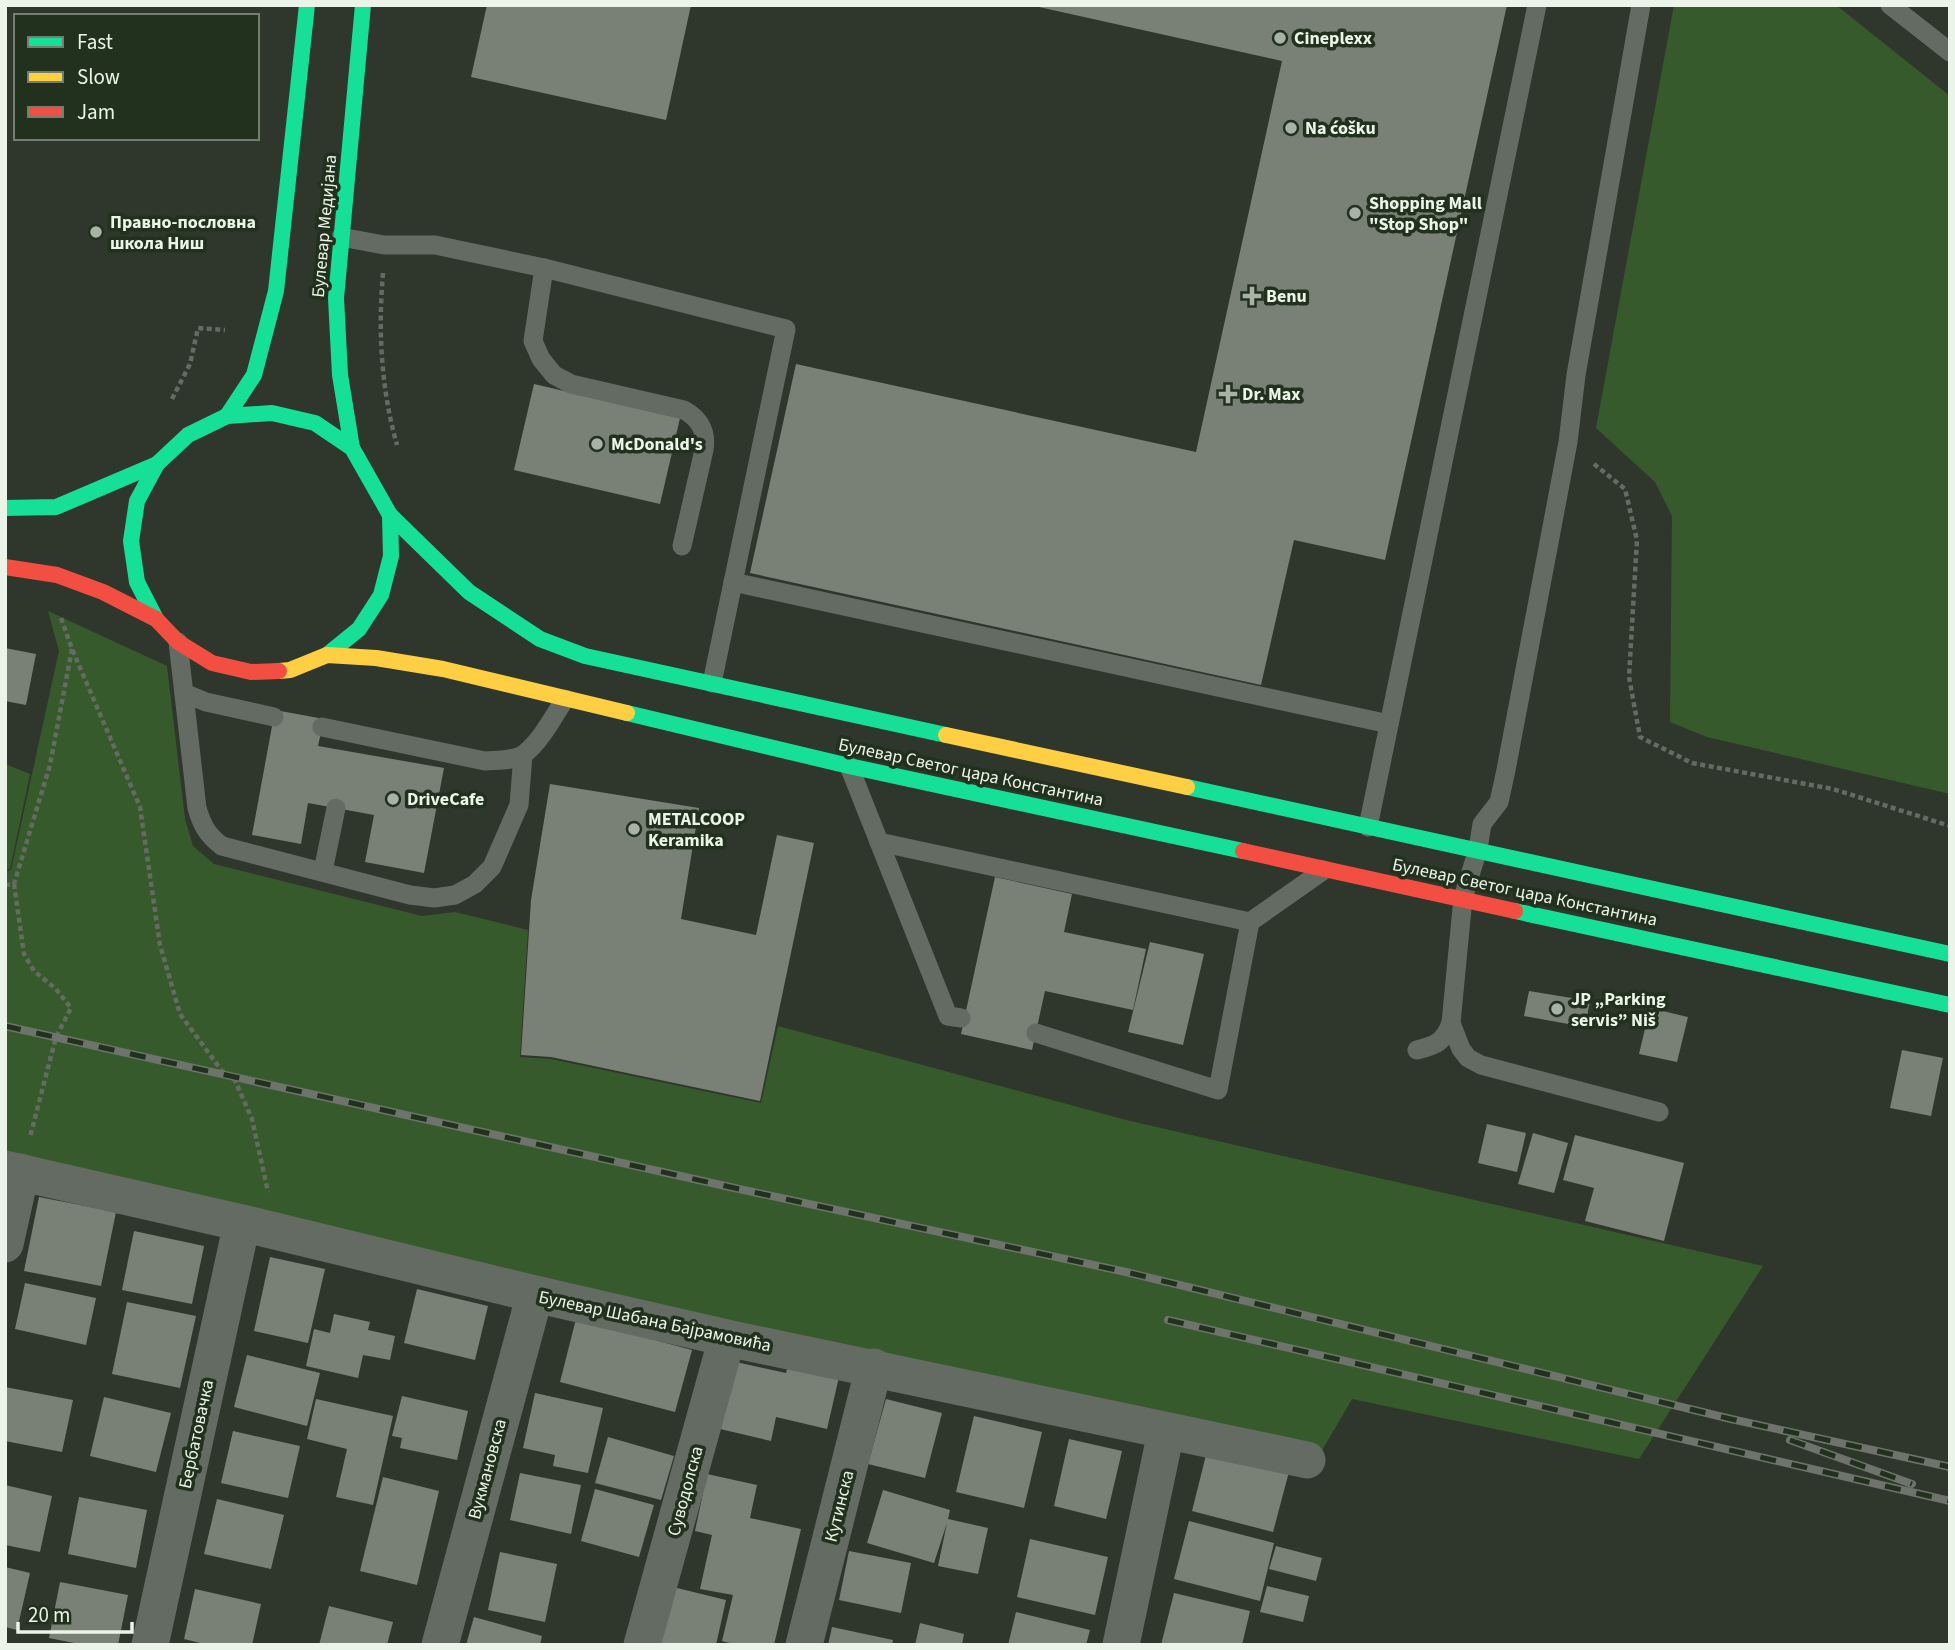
<svg xmlns="http://www.w3.org/2000/svg" width="1955" height="1650" viewBox="0 0 1955 1650" font-family="'Source Sans 3',sans-serif">
<style>
.green{fill:#375a2c}
.building{fill:#798076}
.lines{fill:none;stroke-linecap:round;stroke-linejoin:round}
.path{stroke:#656b62;stroke-width:4.5;stroke-dasharray:5 3.5;stroke-linecap:butt}
.lane{stroke:#646b62;stroke-width:19}
.street{stroke:#646b62;stroke-width:37}
.fast{stroke:#16e098;stroke-width:16}
.slow{stroke:#ffcf43;stroke-width:16}
.jam{stroke:#f24e42;stroke-width:16}
.rail-casing{stroke:#6e736c;stroke-width:8}
.rail{stroke:#22301e;stroke-width:5;stroke-dasharray:16;stroke-linecap:butt}
.poi-dot{fill:#a9b2a6;stroke:#22301e;stroke-width:2.5}
.labels{text-anchor:middle;stroke-width:7;stroke-linejoin:round;paint-order:stroke}
.poi-label{font-size:18px;font-weight:bold;fill:#ebf4e8;stroke:#22301e;text-anchor:start}
.street-label{font-size:18px;fill:#ebf4e8;stroke:#22301e}
</style>
<rect width="100%" height="100%" fill="#2f372c"/>
<g class="green">
<polygon points="1674,5 1836,5 1950,96 1950,794 1707,737 1670,722 1672,516 1655,482 1596,428"/>
<polygon points="48,611 167,666 185,819 193,846 214,864 422,916 455,912 528,930 520,1057 551,1059 761,1103 778,1026 1126,1120 1763,1266 1639,1459 1352,1399 1317,1459 5,1168 5,872 11,870 59,651"/>
<polygon points="5,764 30,774 10,869 5,870"/>
</g>
<g class="building">
<polygon points="487,5 691,5 666,120 471,77"/>
<polygon points="1030,5 1507,5 1385,560 1294,540 1261,685 750,573 796,364 1196,452 1282,61"/>
<polygon points="534,384 680,418 660,504 514,470"/>
<polygon points="5,648 36,654 26,705 5,701"/>
<polygon points="275,710 324,719 318,746 444,768 424,873 365,862 374,815 308,803 301,844 252,835"/>
<polygon points="550,784 699,808 681,919 756,935 777,835 814,843 760,1101 551,1057 521,1055 531,900"/>
<polygon points="995,877 1072,894 1064,932 1146,949 1133,1010 1045,991 1032,1050 961,1034"/>
<polygon points="1150,942 1204,954 1183,1045 1128,1032"/>
<polygon points="1529,991 1590,1001 1585,1027 1524,1016"/>
<polygon points="1650,1008 1688,1017 1677,1062 1639,1054"/>
<polygon points="1902,1050 1943,1058 1931,1116 1890,1108"/>
<polygon points="1487,1124 1526,1133 1517,1172 1478,1163"/>
<polygon points="1533,1133 1568,1143 1554,1193 1518,1184"/>
<polygon points="1575,1135 1684,1163 1664,1241 1585,1221 1594,1188 1563,1180"/>
<polygon points="39,1197 116,1212 101,1286 24,1271"/>
<polygon points="134,1231 204,1246 192,1304 122,1290"/>
<polygon points="270,1257 325,1269 308,1343 254,1331"/>
<polygon points="25,1283 96,1298 86,1345 15,1329"/>
<polygon points="417,1289 488,1306 475,1360 404,1343"/>
<polygon points="127,1302 196,1316 180,1388 112,1374"/>
<polygon points="334,1314 370,1322 368,1330 395,1336 390,1360 363,1355 358,1378 306,1366 314,1329 330,1333"/>
<polygon points="576,1319 692,1350 675,1412 560,1382"/>
<polygon points="791,1353 842,1364 827,1429 776,1417 771,1441 720,1429 736,1362 786,1373"/>
<polygon points="247,1355 320,1373 307,1426 234,1407"/>
<polygon points="5,1387 73,1400 62,1452 5,1441"/>
<polygon points="535,1393 603,1408 588,1473 553,1466 555,1455 523,1448"/>
<polygon points="402,1396 468,1411 457,1460 400,1448 402,1438 392,1436"/>
<polygon points="104,1397 171,1413 156,1472 90,1456"/>
<polygon points="316,1399 393,1416 373,1505 336,1497 347,1449 307,1439"/>
<polygon points="886,1399 942,1413 925,1478 868,1464"/>
<polygon points="974,1416 1042,1432 1024,1508 956,1492"/>
<polygon points="233,1431 300,1446 288,1498 221,1483"/>
<polygon points="608,1437 674,1456 661,1500 595,1483"/>
<polygon points="1069,1439 1122,1451 1106,1519 1054,1506"/>
<polygon points="1206,1455 1290,1468 1273,1532 1192,1511"/>
<polygon points="520,1473 581,1485 571,1534 510,1520"/>
<polygon points="707,1474 757,1485 750,1518 801,1529 774,1645 737,1645 722,1641 733,1595 700,1589 712,1535 695,1531"/>
<polygon points="383,1477 439,1491 417,1585 360,1571"/>
<polygon points="5,1485 52,1496 40,1552 5,1545"/>
<polygon points="595,1489 654,1505 639,1557 581,1541"/>
<polygon points="883,1490 950,1510 948,1519 988,1528 978,1574 938,1566 947,1523 934,1563 867,1543"/>
<polygon points="79,1497 147,1510 136,1568 68,1554"/>
<polygon points="217,1499 284,1515 271,1569 204,1554"/>
<polygon points="1189,1521 1274,1543 1260,1601 1174,1579"/>
<polygon points="1030,1539 1108,1557 1095,1615 1017,1597"/>
<polygon points="1276,1546 1322,1558 1316,1581 1269,1569"/>
<polygon points="849,1551 911,1563 901,1613 839,1600"/>
<polygon points="500,1552 557,1564 545,1622 488,1610"/>
<polygon points="5,1567 30,1573 17,1630 5,1627"/>
<polygon points="60,1582 128,1595 118,1645 84,1645 49,1638"/>
<polygon points="669,1586 726,1600 716,1645 655,1645"/>
<polygon points="1267,1586 1309,1596 1303,1622 1260,1612"/>
<polygon points="195,1589 261,1604 252,1645 208,1645 184,1639"/>
<polygon points="1174,1593 1250,1611 1242,1645 1161,1645"/>
<polygon points="329,1606 393,1622 387,1645 319,1645"/>
<polygon points="1016,1612 1090,1630 1086,1645 1008,1645"/>
<polygon points="474,1617 542,1636 540,1645 466,1645"/>
<polygon points="920,1623 964,1634 962,1645 915,1645"/>
<polygon points="832,1627 893,1640 892,1645 828,1645"/>
</g>
<g class="lines">
<g class="path">
<path d="M383 273C378 331 381 389 397 445"/>
<polyline points="172,399 190,364 198,328 225,330"/>
<polyline points="1594,464 1625,489 1637,540 1629,677 1640,737 1692,763 1833,789 1950,826"/>
<polyline points="61,618 72,649 140,807 160,945 180,1014 222,1071 233,1076 252,1119 268,1192"/>
<polyline points="14,884 24,954 34,971 56,989 71,1008 56,1037 30,1137"/>
<polyline points="5,885 14,884 50,765 72,649"/>
</g>
<g class="lane">
<polyline points="1641,5 1576,375 1568,442 1506,770 1499,802 1482,824 1478,849 1463,898 1451,1023 1461,1049 1468,1058 1481,1065 1659,1112"/>
<polyline points="1890,5 1950,52"/>
<polyline points="341,237 384,245 435,245 544,268 786,329 712,683"/>
<path d="M544 268 533 341 541 359 554 375 571 384 684 410C700 419 707 431 704 450L682 546"/>
<polyline points="733,582 1389,724"/>
<path d="M178 642 197 808C202 825 207 835 222 846L410 895 434 898 455 895 475 884 492 867 519 805 523 755"/>
<polyline points="184,693 206,702 274,717"/>
<path d="M322 727 485 761C497 760 514 761 524 754 541 741 553 717 565 699"/>
<polyline points="849,766 948,1016 961,1018"/>
<polyline points="1368,827 1537,5"/>
<polyline points="879,842 1250,922"/>
<polyline points="323,871 336,808"/>
<polyline points="1036,1033 1218,1090 1250,922 1324,870"/>
<path d="M1417 1050C1436 1045 1443 1043 1451 1023"/>
</g>
<g class="street">
<polyline points="5,1169 242,1223 535,1294 727,1338 1307,1460"/>
<polyline points="5,1244 21,1172"/>
<polyline points="150,1645 242,1223"/>
<polyline points="440,1645 535,1294"/>
<polyline points="642,1645 727,1338"/>
<polyline points="804,1645 874,1367"/>
<polyline points="1121,1645 1166,1432"/>
</g>
<g class="fast">
<polyline points="227,416 254,375 276,291 307,5"/>
<polyline points="352,448 340,375 336,298 363,5"/>
<polyline points="5,508 56,507 157,464"/>
<polyline points="390,515 469,592 540,639 585,656 946,735"/>
<polyline points="156,619 137,582 131,541 137,501 157,464 188,435 227,416 272,413 315,423 352,448 390,515 391,556 381,595 359,629 327,655"/>
<polyline points="627,713 849,766 1243,851"/>
<polyline points="1187,787 1950,954"/>
<polyline points="1515,911 1950,1005"/>
</g>
<g class="slow">
<polyline points="279,671 290,670 327,655 376,658 443,669 627,713"/>
<polyline points="946,735 1187,787"/>
</g>
<g class="jam">
<polyline points="5,567 57,575 103,592 156,619 178,642 212,663 251,672 279,671"/>
<polyline points="1243,851 1515,911"/>
</g>
<defs>
<g id="rail">
<polyline points="5,1026 739,1189 1126,1272 1731,1419 1950,1467"/>
<polyline points="1168,1320 1950,1501"/>
<polyline points="1790,1440 1912,1484"/>
</g>
</defs>
<use href="#rail" class="rail-casing"/>
<use href="#rail" class="rail"/>
</g>
<g class="poi-dot">
<circle cx="1280" cy="38" r="7"/>
<circle cx="1291" cy="128" r="7"/>
<circle cx="1355" cy="213" r="7"/>
<circle cx="96" cy="232" r="7"/>
<path d="M1248.5 285.5h7v7h7v7h-7v7h-7v-7h-7v-7h7z"/>
<path d="M1224.5 383.5h7v7h7v7h-7v7h-7v-7h-7v-7h7z"/>
<circle cx="597" cy="444" r="7"/>
<circle cx="393" cy="799" r="7"/>
<circle cx="634" cy="829" r="7"/>
<circle cx="1557" cy="1009" r="7"/>
</g>
<g class="labels">
<g class="poi-label">
<text x="1294" y="44">Cineplexx</text>
<text x="1305" y="134">Na ćošku</text>
<text x="1369" y="209">Shopping Mall<tspan x="1369" dy="21">"Stop Shop"</tspan></text>
<text x="110" y="228">Правно-пословна<tspan x="110" dy="21">школа Ниш</tspan></text>
<text x="1266" y="302">Benu</text>
<text x="1242" y="400">Dr. Max</text>
<text x="611" y="450">McDonald's</text>
<text x="407" y="805">DriveCafe</text>
<text x="648" y="825">METALCOOP<tspan x="648" dy="21">Keramika</tspan></text>
<text x="1571" y="1005">JP „Parking<tspan x="1571" dy="21">servis” Niš</tspan></text>
</g>
<g class="street-label">
<text transform="translate(324 226) rotate(-85)" y="6">Булевар Медијана</text>
<text transform="translate(971 772) rotate(12)" y="6">Булевар Светог цара Константина</text>
<text transform="translate(1525 892) rotate(12)" y="6">Булевар Светог цара Константина</text>
<text transform="translate(655 1321) rotate(12)" y="6">Булевар Шабана Бајрамовића</text>
<text transform="translate(196 1434) rotate(-78)" y="6">Бербатовачка</text>
<text transform="translate(487 1469) rotate(-75)" y="6">Вукмановска</text>
<text transform="translate(685 1491) rotate(-75)" y="6">Суводолска</text>
<text transform="translate(839 1506) rotate(-76)" y="6">Кутинска</text>
</g>
</g>
<rect width="1955" height="1650" fill="none" stroke="#ebf4e8" stroke-width="14"/>
<rect x="14" y="14" width="245" height="126" fill="#22301e" stroke="#727e6f" stroke-width="2"/>
<rect x="28" y="37" width="35" height="10" fill="#16e098" stroke="#727e6f" stroke-width="2"/>
<text x="77" y="49" font-size="21" fill="#ebf4e8">Fast</text>
<rect x="28" y="72" width="35" height="10" fill="#ffcf43" stroke="#727e6f" stroke-width="2"/>
<text x="77" y="84" font-size="21" fill="#ebf4e8">Slow</text>
<rect x="28" y="107" width="35" height="10" fill="#f24e42" stroke="#727e6f" stroke-width="2"/>
<text x="77" y="119" font-size="21" fill="#ebf4e8">Jam</text>
<path d="M18 1622v10h114v-10" fill="none" stroke="#ebf4e8" stroke-width="3.5"/>
<text x="28" y="1622" font-size="21" fill="#ebf4e8" stroke="#22301e" stroke-width="5" paint-order="stroke">20 m</text>
</svg>
